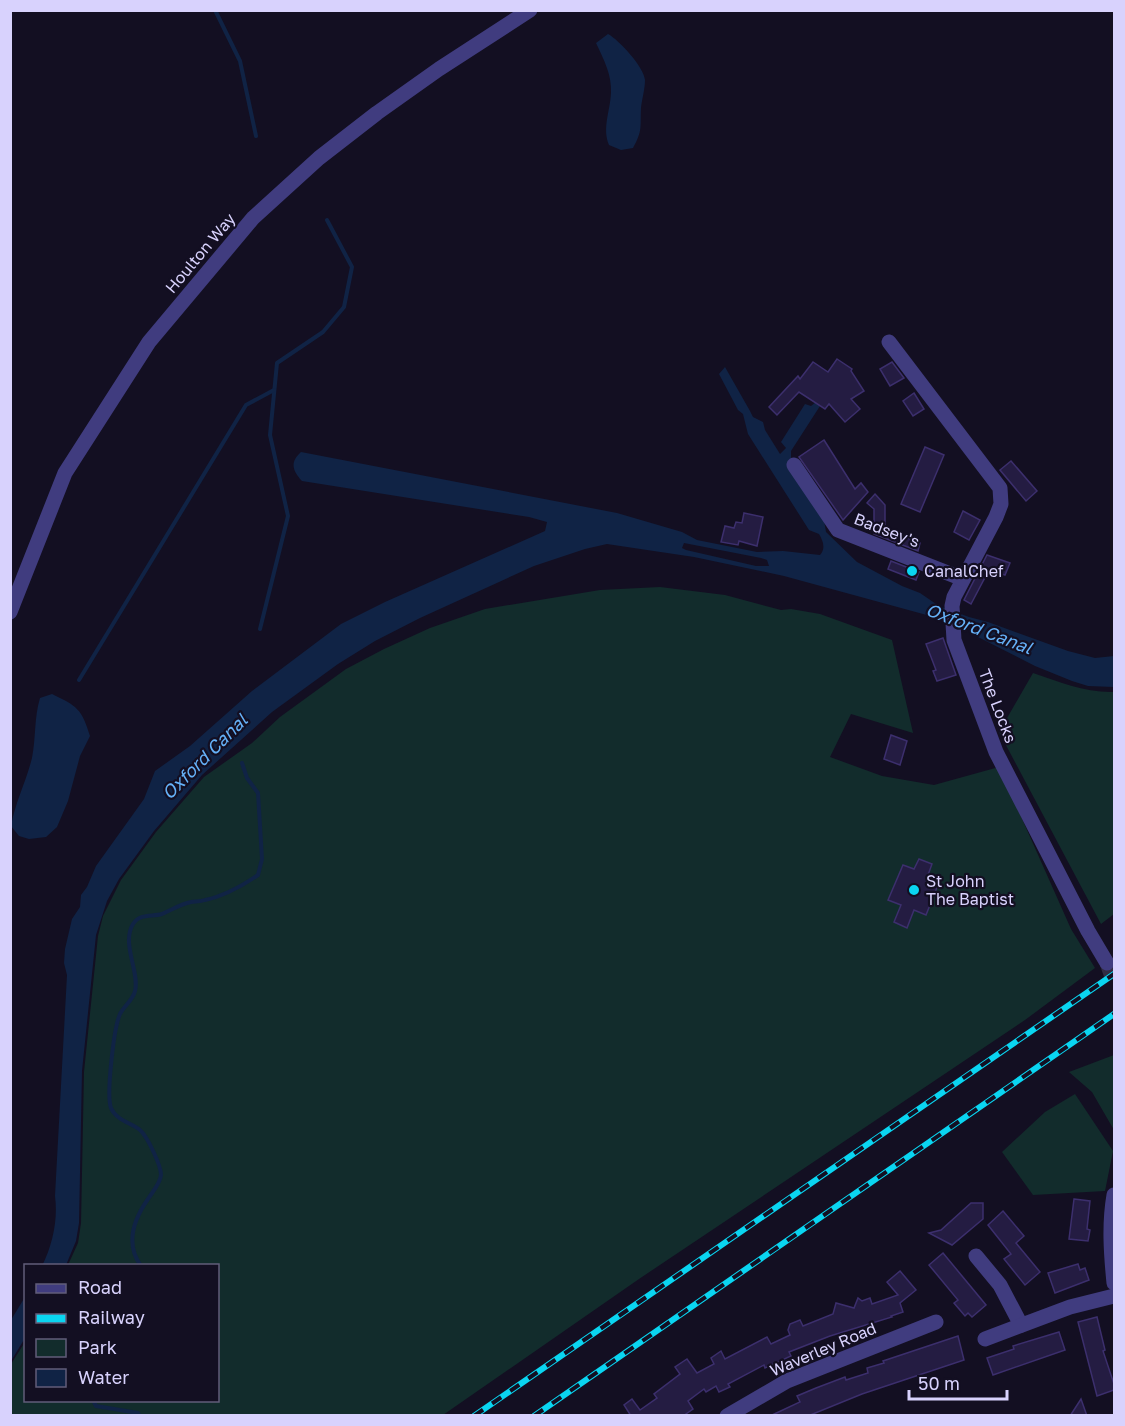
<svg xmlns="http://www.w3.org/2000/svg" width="1125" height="1426" viewBox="0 0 1125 1426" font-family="'Golos Text',sans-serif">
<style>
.green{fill:#122c2c}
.water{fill:#102345;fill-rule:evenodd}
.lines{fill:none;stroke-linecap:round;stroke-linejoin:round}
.stream{stroke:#102345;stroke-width:4}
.building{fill:#241c42;stroke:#3c2f6d;stroke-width:1.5}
.minor-tunnel{stroke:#312c43;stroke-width:15;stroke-dasharray:15 8;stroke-linecap:butt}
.minor{stroke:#403c7f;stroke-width:15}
.tertiary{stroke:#403c7f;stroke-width:15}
.rail-casing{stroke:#0ad5f1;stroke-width:6}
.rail{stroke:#130f22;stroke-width:4;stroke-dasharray:11;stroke-linecap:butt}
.poi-dot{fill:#0ad5f1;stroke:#130f22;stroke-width:2}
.labels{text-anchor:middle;stroke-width:4.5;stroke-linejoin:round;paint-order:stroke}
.street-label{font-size:16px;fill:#d8d2fd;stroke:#130f22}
.poi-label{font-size:16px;fill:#d8d2fd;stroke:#130f22;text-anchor:start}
.water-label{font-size:18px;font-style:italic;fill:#65b1f8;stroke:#130f22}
</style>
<rect width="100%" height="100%" fill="#130f22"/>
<g class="green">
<polygon points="660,587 725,595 781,610 791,609 820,614 892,640 913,733 851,714 830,757 882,776 934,785 999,767 1071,929 1095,968 1025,1020 639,1279 443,1415 11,1416 11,1364 25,1342 26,1400 218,1400 218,1266 68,1265 78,1243 81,1223 84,1072 98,936 103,916 121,880 156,832 204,777 252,743 280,717 346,669 384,649 430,628 485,609 600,590"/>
<path d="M1033 673C1059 682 1086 693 1114 692V914L1101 924 999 732Z"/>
<polygon points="1114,1055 1114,1130 1092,1092 1069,1072"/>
<polygon points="1075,1094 1113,1151 1105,1191 1033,1195 1002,1152 1045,1112"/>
</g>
<g class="water">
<path d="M608 34C619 40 644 67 645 80 645 89 642 99 641 108 640 127 643 130 633 148L621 150 609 145C602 128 610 112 611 93 612 75 604 60 596 43Z"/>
<path d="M725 367 750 411 753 417 763 422 765 430 780 454 786 448 781 442 805 404 811 406 816 402 820 406 791 451V463L824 520 826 532 857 562 902 586 920 593 939 606 969 617 988 622 1068 651 1095 658 1114 656V687L1088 686 1072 681 1035 666 976 636 968 629 934 617 784 576 694 557 607 544 585 549 534 566 420 618 375 641 338 664 272 712 202 775 154 831 119 879 107 901 96 935 82 1071 79 1223 76 1241 66 1265 42 1266C53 1244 58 1219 55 1196L67 975 64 963 65 949 72 919 80 907 81 895 87 887 96 866 144 799 155 771 190 746 252 691 341 624 385 602 545 531 547 522 529 517 302 481C292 470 290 462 301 452L591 508 617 513 682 532 697 540 757 552 783 551 820 555C826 548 823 541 819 534L809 530 748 434 743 414 738 410 719 374ZM684 543 761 558 767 560 769 566H756L686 550 682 548Z"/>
<path d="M52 694C77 706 82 709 90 736L80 756 68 801 57 827 46 837 29 839 19 836 11 826C15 803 26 782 32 758 36 738 34 718 40 698Z"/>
<polygon points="25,1297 25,1338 11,1361 11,1320"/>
</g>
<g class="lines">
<g class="stream">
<polyline points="215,10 240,61 256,136"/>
<polyline points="260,629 288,516 270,435 277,363 323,332 344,307 352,267 327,220"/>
<polyline points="79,680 246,405 274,390"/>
<path d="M141 1266C125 1244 134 1219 148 1199 153 1191 160 1184 161 1175 161 1165 147 1136 140 1130 131 1123 116 1120 111 1108 106 1095 114 1027 120 1014 124 1006 133 1000 135 991 140 972 121 944 133 924 140 913 152 917 162 914 172 910 180 904 191 902 195 901 200 902 205 900 224 896 242 886 258 875L262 859 258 793 247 778 242 763"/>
<polyline points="93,1400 96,1406 138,1413 140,1416"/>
</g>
</g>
<g class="building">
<polygon points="837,359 852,369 851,371 864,391 851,399 860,409 845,422 829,404 825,409 799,392 777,415 769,407 798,376 800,379 813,362 828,372"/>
<polygon points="892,362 904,378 890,386 880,369"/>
<polygon points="914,393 924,409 913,416 903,401"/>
<polygon points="824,440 855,489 861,483 868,492 843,520 799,457"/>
<polygon points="925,447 944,455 920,512 901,504"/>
<polygon points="1011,461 1037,491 1026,501 1000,470"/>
<polygon points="875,494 885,505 885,529 920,543 918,551 874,534 874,509 867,503"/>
<polygon points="963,511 980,520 969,540 954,532"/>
<polygon points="744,513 763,517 757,546 739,541 738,545 721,542 725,526 734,528 736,522 742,523"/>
<polygon points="987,555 1010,563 1005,575 989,570 971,604 964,600"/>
<polygon points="891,561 919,572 916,580 888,569"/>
<polygon points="943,638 956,675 937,681 933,671 936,670 926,644"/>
<polygon points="891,735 907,741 900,765 884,759"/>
<polygon points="919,859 932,864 928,875 940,880 926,915 914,910 907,928 894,922 901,905 888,900 903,865 914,869"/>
<polygon points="1074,1199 1090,1201 1087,1229 1090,1230 1088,1241 1069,1239"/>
<polygon points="971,1203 983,1203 983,1219 952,1245 929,1233 941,1230"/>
<polygon points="1003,1211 1024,1236 1016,1243 1040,1272 1025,1285 1004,1259 1011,1254 988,1225"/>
<polygon points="943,1253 986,1305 972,1317 968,1313 965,1316 954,1303 958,1300 929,1265"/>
<polygon points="1078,1264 1080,1270 1085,1268 1089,1280 1055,1293 1048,1273"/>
<polygon points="900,1271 916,1290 900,1303 903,1312 891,1316 892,1317 830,1336 789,1352 791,1356 765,1368 764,1365 728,1384 730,1387 719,1392 716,1386 706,1392 704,1389 688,1401 693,1409 683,1416 631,1416 624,1405 632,1399 640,1410 657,1398 654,1394 680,1374 675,1367 687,1359 697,1373 714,1364 711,1358 721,1351 725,1359 767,1337 771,1344 790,1335 788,1330 790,1324 800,1320 803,1326 833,1314 836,1303 854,1308 858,1298 862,1301 870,1298 872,1304 898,1295 887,1282"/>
<polygon points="1097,1317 1105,1350 1103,1351 1114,1384 1114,1390 1097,1396 1078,1322"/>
<polygon points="1059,1332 1065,1350 993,1375 987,1358 1014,1349 1013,1346"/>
<polygon points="958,1336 964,1360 862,1394 808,1416 770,1416 800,1402 797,1396 816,1388 845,1377 846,1380 868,1373 867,1368 884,1363 883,1361"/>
<polygon points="1081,1399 1087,1416 1070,1416"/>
</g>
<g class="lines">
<polyline class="minor-tunnel" points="1107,963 1114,982"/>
<g class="minor">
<polyline points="889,342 1000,488 1001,504 996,517 954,597 952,606 954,640 996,752 1088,931 1107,963"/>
<polyline points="794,465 838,530 963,579"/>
<path d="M1114 1195C1109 1224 1111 1253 1114 1283"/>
<polyline points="976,1256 1000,1285 1021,1325"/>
<polyline points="985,1339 1070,1307 1114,1296"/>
<polyline points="727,1416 787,1381 936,1322"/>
</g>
<polyline class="tertiary" points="10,612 65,473 149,342 253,218 319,158 377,113 439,69 530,10"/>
<defs>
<g id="rail">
<polyline points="474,1416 1114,974"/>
<polyline points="534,1416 1114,1014"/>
</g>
</defs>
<use href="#rail" class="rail-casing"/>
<use href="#rail" class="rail"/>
</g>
<g class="poi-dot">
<circle cx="912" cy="571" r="6"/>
<circle cx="914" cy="890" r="6"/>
</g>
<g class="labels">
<g class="street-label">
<text transform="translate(200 253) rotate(-50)" y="6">Houlton Way</text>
<text transform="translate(887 530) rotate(21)" y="6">Badsey's</text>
<text transform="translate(998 706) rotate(69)" y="6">The Locks</text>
<text transform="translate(823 1349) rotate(-23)" y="6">Waverley Road</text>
</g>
<g class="poi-label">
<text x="924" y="577">CanalChef</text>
<text x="926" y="887">St John<tspan x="926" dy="18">The Baptist</tspan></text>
</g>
<g class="water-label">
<text transform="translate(979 629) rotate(21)" y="6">Oxford Canal</text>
<text transform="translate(205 757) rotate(-45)" y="6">Oxford Canal</text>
</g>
</g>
<rect width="1125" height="1426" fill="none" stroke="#d8d2fd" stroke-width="24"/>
<rect x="24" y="1264" width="195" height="138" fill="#130f22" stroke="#625d7a" stroke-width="1.5"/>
<rect x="36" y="1284" width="30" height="9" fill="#403c7f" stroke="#625d7a" stroke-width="1.5"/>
<text x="78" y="1294" font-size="18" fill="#d8d2fd">Road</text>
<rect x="36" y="1314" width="30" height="9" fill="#0ad5f1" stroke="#625d7a" stroke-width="1.5"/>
<text x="78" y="1324" font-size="18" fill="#d8d2fd">Railway</text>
<rect x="36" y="1339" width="30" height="18" fill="#122c2c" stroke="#625d7a" stroke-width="1.5"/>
<text x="78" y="1354" font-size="18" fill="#d8d2fd">Park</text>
<rect x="36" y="1369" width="30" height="18" fill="#102345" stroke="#625d7a" stroke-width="1.5"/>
<text x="78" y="1384" font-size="18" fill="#d8d2fd">Water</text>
<path d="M909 1390v9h98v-9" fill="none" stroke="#d8d2fd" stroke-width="3"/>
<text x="918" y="1390" font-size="18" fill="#d8d2fd" stroke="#130f22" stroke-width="4.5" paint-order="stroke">50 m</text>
</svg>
